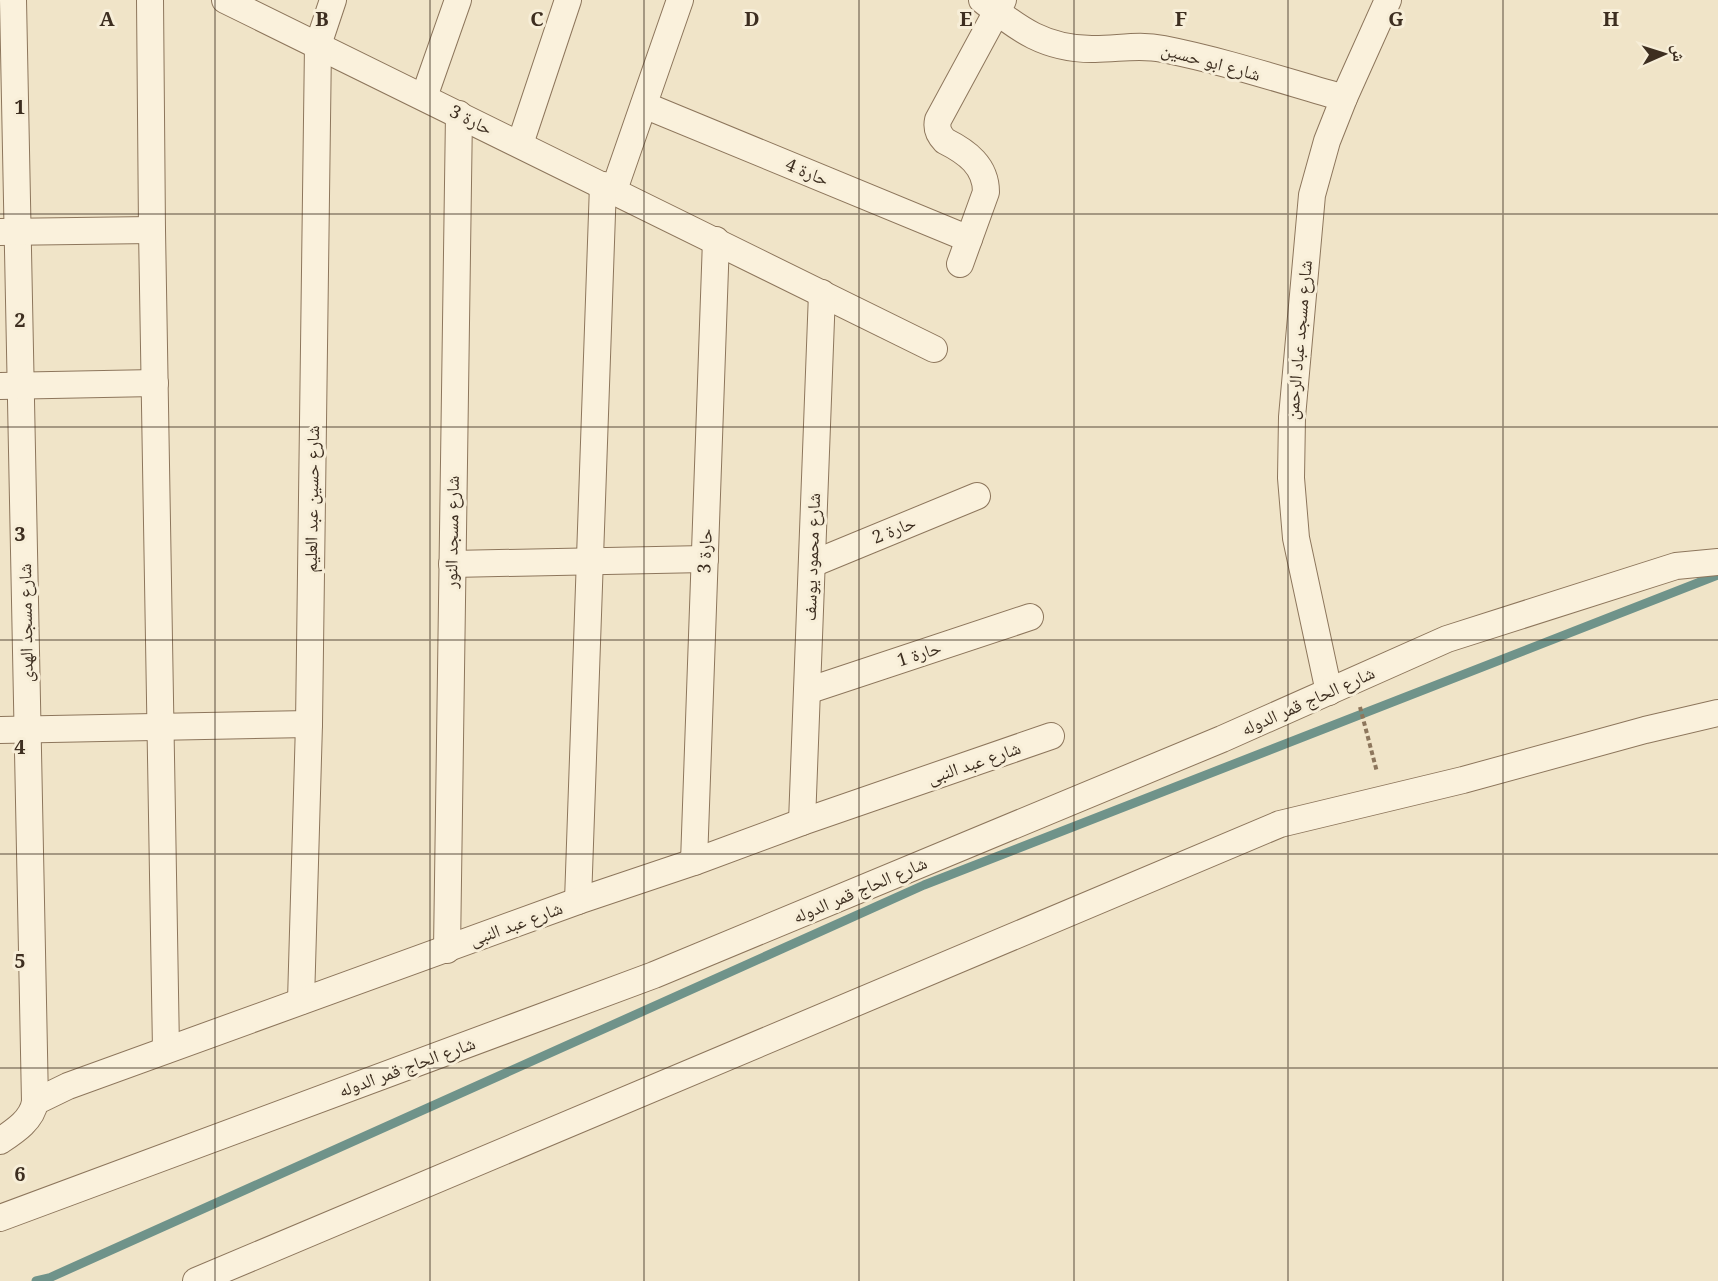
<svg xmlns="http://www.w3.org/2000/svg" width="1718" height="1281" viewBox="0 0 1718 1281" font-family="'Noto Serif','Noto Naskh Arabic',serif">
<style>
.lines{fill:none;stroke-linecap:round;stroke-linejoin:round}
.stream{stroke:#6f938a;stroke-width:9}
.street-casing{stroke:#8d765c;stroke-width:28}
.path{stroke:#8d765c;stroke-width:4;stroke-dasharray:4.5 3;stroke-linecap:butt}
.street{stroke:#faf1dc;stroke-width:26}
.grid{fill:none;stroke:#3d2e20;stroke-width:1.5;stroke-opacity:0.55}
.labels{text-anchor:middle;stroke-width:6;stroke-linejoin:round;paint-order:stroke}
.street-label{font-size:18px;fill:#3d2e20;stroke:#f7eed8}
.grid-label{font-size:20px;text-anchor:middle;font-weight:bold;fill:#3d2e20;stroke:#f7eed8;stroke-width:6;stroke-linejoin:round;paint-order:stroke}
</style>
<rect width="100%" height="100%" fill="#f0e4c8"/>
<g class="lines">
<polyline class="stream" points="36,1281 49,1278 924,885 1718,575"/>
<defs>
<g id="street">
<polyline points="13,0 35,1102"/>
<polyline points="150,0 152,230 166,1050"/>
<polyline points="225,0 934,349"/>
<path d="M982 0C1018 29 1046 50 1095 49 1118 49 1140 44 1163 49 1224 61 1284 81 1344 98"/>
<polyline points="424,97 458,0"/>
<polyline points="644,105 969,239"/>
<polyline points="520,144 568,0"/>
<polyline points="614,190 680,0"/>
<polyline points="0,232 152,230"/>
<path d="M960 264 986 192C986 166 967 152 945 141 939 135 936 129 938 120L1003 0"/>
<polyline points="0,386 155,383"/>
<polyline points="452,564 705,559"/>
<polyline points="812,564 977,496"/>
<polyline points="807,691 1030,617"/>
<polyline points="1329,692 1296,538 1291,478 1292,417 1312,195 1327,141 1344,98 1388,0"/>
<polyline points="0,730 309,724"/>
<polyline points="802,822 822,293"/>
<polyline points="694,862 716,240"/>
<polyline points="578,901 603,185"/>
<polyline points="447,950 459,114"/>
<polyline points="301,1001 309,724 318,45 333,0"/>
<path d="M0 1141C15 1131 32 1120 35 1102L68 1086 578 901 694 862 802 822 1051 736"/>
<polyline points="0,1218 654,975 1222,739 1447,639 1676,566 1718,562"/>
<polyline points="196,1281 1280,824 1463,780 1645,730 1718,713"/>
</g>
</defs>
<use href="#street" class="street-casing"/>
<polyline class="path" points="1360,707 1377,772"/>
<use href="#street" class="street"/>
</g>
<path class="grid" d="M215 0V1281M430 0V1281M644 0V1281M859 0V1281M1074 0V1281M1288 0V1281M1503 0V1281M0 214H1718M0 427H1718M0 640H1718M0 854H1718M0 1068H1718"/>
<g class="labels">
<g class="street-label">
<text transform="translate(1211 62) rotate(15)" y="6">شارع ابو حسين</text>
<text transform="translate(471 120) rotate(26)" y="6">حارة 3</text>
<text transform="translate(807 172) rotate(22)" y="6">حارة 4</text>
<text transform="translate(1299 340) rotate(-85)" y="6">شارع مسجد عباد الرحمن</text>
<text transform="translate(312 499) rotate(-89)" y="6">شارع حسين عبد العليم</text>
<text transform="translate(894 530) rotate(-22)" y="6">حارة 2</text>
<text transform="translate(452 532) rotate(-89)" y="6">شارع مسجد النور</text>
<text transform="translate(705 551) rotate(-88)" y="6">حارة 3</text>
<text transform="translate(812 557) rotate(-88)" y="6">شارع محمود يوسف</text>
<text transform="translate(26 623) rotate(-91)" y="6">شارع مسجد الهدى</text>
<text transform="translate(919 654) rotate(-18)" y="6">حارة 1</text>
<text transform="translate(1308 701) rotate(-24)" y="6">شارع الحاج قمر الدوله</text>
<text transform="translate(974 763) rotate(-19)" y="6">شارع عبد النبى</text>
<text transform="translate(860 890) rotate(-23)" y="6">شارع الحاج قمر الدوله</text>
<text transform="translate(516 924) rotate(-20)" y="6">شارع عبد النبى</text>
<text transform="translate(407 1067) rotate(-20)" y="6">شارع الحاج قمر الدوله</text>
</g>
</g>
<g class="grid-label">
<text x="107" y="26">A</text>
<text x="322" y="26">B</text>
<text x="537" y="26">C</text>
<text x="752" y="26">D</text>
<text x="966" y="26">E</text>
<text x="1181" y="26">F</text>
<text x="1396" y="26">G</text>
<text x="1611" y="26">H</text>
<text x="20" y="114">1</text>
<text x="20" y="327">2</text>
<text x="20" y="541">3</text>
<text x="20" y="754">4</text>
<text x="20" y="968">5</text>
<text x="20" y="1181">6</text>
</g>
<g transform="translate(1664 54) rotate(87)" stroke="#f7eed8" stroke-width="4.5" paint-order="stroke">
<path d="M0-4.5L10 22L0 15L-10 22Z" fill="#3d2e20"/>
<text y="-9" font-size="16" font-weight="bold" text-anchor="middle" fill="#3d2e20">ش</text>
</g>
</svg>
